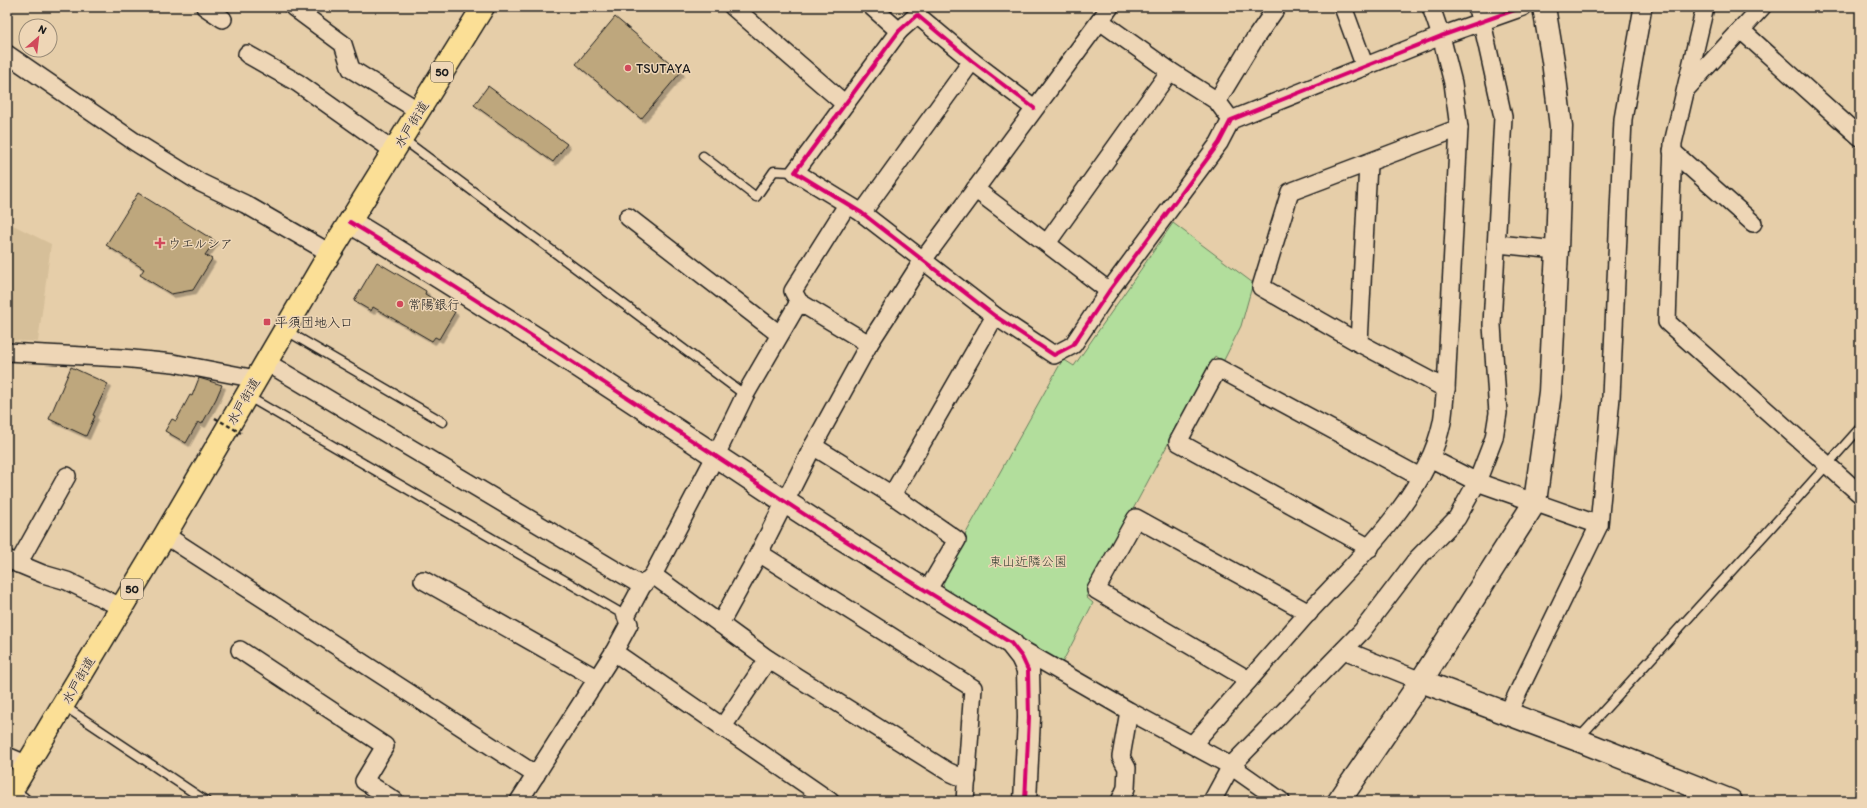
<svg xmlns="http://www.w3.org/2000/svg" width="1867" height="808" viewBox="0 0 1867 808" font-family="Itim,'Klee One',sans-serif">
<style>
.built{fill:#d6bf99}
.green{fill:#b2de9c;stroke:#677d5c}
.building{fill:#bea77d;stroke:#1c1c1c;filter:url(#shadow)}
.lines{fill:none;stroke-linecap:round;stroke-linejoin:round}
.lane-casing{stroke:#1c1c1c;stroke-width:11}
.street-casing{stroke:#1c1c1c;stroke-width:20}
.secondary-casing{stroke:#1c1c1c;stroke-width:25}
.primary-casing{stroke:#1c1c1c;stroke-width:25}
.lane{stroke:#eed6b6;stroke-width:8}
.street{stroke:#eed6b6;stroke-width:17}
.secondary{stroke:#eed6b6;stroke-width:22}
.primary{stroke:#fbdf96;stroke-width:22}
.path-bridge{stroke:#1c1c1c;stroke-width:2.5;stroke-dasharray:4 3;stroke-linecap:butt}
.cycleway-casing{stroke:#eed6b6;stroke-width:6}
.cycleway{stroke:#d6006c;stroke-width:4}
.poi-dot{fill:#d1495b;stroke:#eed6b6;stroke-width:1.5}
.labels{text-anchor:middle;stroke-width:3;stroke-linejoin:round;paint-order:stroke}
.shield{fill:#eed6b6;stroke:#5b544a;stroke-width:1}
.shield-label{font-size:12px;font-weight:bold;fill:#1c1c1c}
.poi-label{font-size:13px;fill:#1c1c1c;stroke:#eed6b6;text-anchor:start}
.street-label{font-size:13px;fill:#1c1c1c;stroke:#eed6b6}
.park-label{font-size:13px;fill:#3a4336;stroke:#eed6b6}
</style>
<defs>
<filter id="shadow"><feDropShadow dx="3.5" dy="3.5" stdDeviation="0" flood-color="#0004"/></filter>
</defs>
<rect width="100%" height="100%" fill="#e6cea9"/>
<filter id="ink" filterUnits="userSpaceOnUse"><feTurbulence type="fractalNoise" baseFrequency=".025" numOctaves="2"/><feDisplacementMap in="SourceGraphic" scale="8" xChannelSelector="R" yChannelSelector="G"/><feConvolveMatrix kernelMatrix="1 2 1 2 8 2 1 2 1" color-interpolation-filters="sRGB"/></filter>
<g filter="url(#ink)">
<polygon class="built" points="7,222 51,244 38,342 7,340"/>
<polygon class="green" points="1173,223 1253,283 1241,326 1223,362 1215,356 1086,597 1093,603 1061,665 946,593 943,584 965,535 1063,359 1074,366"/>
<g class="building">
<polygon points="615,17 681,72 641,119 576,64"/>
<polygon points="488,86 567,144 553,162 474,105"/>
<polygon points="138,193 215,241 205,255 212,259 193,290 171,294 140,275 144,269 106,245"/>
<polygon points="377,262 426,291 425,294 455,312 439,339 435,337 432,341 373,307 371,311 354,301"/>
<polygon points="71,367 108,384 93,415 95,416 86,436 49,419"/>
<polygon points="199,378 222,385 216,399 202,424 198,422 186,443 165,431 172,419 176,421 190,395 192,396"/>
</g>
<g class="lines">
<defs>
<g id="lane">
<polyline points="403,139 745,395"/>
<polyline points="703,156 756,197 774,171 795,172"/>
<polyline points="285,330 443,422"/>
<polyline points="247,396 626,616"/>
<polyline points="64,706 206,801"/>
<polyline points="1578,739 1768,531 1860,428"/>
</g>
<g id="street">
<polyline points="205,7 223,19"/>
<polyline points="293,7 343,44 351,69 419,111"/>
<polyline points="733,7 845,104"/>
<polyline points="872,7 899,31"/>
<polyline points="1343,7 1365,67"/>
<polyline points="1705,7 1673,143 1667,322 1860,494"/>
<polyline points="1100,21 1170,71 1217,101 1231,120"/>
<polyline points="1741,30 1860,137"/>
<polyline points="7,54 135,142 201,183 245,204 330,253"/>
<polyline points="247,54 298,83 394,151"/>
<polyline points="1688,87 1762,7"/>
<polyline points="1217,101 1254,40 1277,7"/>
<polyline points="1034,108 972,61 917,15 899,31 795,172 862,213 995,316 1054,355 1073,345 1109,291 1219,143 1231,120 1441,36 1523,7"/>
<polyline points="1672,151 1753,223"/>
<polyline points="1368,164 1359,343 1446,389"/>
<polyline points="975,189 1109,291"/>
<polyline points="847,205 793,291 799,302 869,344"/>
<polyline points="862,213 972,61"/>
<polyline points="628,217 779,334"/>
<polyline points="1047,243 1170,71"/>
<polyline points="1498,244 1557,250"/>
<polyline points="1359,343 1261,287 1290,192 1459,128"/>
<polyline points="7,352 122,358 173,363 256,379"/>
<polyline points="266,362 642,586"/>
<polyline points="813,446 892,495 957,540 927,591"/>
<polyline points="1430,458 1477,482 1599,525"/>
<polyline points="892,495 995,316"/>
<polyline points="165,535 536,775"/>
<polyline points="1370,548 1178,442 1218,368 1420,477"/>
<polyline points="759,553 973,688 965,801"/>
<polyline points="7,559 43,574 67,581 121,607"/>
<polyline points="18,564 67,476"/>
<polyline points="653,575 768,659 947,771 967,780"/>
<polyline points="423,580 596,678"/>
<polyline points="720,624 759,553 813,446 869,344 923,260 1110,7"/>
<polyline points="1014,645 1129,711 1231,766 1281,801"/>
<polyline points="240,650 385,746 364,781 395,801"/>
<polyline points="1344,650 1421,681"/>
<polyline points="614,652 830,801"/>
<polyline points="1249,680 1096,590 1136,518 1309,613"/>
<polyline points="1508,713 1599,525 1611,397 1623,119 1643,7"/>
<polyline points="722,728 768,659"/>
<path d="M1193 744C1231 701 1269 657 1307 614 1356 561 1427 496 1442 422 1444 412 1444 400 1446 389L1459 128 1453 83 1441 36 1431 7"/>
<polyline points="7,756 28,765"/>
<polyline points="10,793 22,801"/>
<polyline points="519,801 614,652 629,624 626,616 642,586 653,575 716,455 745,395 799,302"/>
<polyline points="1120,801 1126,788 1127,768 1121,757 1129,711"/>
<polyline points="1212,801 1231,766 1362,631 1416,560 1457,518 1477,482 1494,438 1498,413 1492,325 1503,117 1482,22 1476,7"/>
</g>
<g id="secondary">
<path d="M350 222C497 311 640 406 784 501 858 550 935 596 1011 643L1022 657 1028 670 1029 718 1025 801"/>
<polyline points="1421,681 1578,740 1731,801"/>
<polyline points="1339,801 1421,681 1535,502 1550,392 1557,250 1561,127 1553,61 1544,7"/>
</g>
<polyline id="primary" points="7,798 165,535 324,263 483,7"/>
</defs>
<use href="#lane" class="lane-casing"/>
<use href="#street" class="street-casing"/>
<use href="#secondary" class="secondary-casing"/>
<use href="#primary" class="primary-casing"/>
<use href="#lane" class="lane"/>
<use href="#street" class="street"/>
<use href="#secondary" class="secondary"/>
<use href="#primary" class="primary"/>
<polyline class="path-bridge" points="215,418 241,433"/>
<defs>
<g id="cycleway">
<polyline points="1034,108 972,61 917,15 899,31 795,172 862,213 995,316 1054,355 1073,345 1109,291 1219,143 1231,120 1441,36 1523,7"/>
<path d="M350 222C497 311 640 406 784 501 858 550 935 596 1011 643L1022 657 1028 670 1029 718 1025 801"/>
</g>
</defs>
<use href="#cycleway" class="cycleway-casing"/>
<use href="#cycleway" class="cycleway"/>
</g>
</g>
<g class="poi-dot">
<circle cx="628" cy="68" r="4"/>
<path d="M158 237h4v4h4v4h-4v4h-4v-4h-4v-4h4z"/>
<circle cx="400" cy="304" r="4"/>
<rect x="263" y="318" width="8" height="8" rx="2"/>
</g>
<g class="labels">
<g class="shield">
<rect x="431" y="62" width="22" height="20" rx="3"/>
<rect x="121" y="579" width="22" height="20" rx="3"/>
</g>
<g class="shield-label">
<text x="442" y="76">50</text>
<text x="132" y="593">50</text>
</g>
<g class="poi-label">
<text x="636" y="73">TSUTAYA</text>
<text x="168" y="248">ウエルシア</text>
<text x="408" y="309">常陽銀行</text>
<text x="275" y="327">平須団地入口</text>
</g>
<g class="street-label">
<text transform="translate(411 124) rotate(-58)" y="5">水戸街道</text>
<text transform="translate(243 401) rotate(-60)" y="5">水戸街道</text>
<text transform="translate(78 680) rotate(-60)" y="5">水戸街道</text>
</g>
<g class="park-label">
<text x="1028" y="566">東山近隣公園</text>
</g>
</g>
<rect width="1867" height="808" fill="none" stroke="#eed6b6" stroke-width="24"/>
<rect x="12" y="12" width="1843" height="784" fill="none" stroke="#1c1c1c" stroke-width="1.5" filter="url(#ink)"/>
<g transform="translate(38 38) rotate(28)"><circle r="19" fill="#eed6b6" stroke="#9a8c78"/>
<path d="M0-3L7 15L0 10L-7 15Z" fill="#d1495b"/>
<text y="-6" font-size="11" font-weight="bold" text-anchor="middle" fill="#1c1c1c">N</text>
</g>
</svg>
